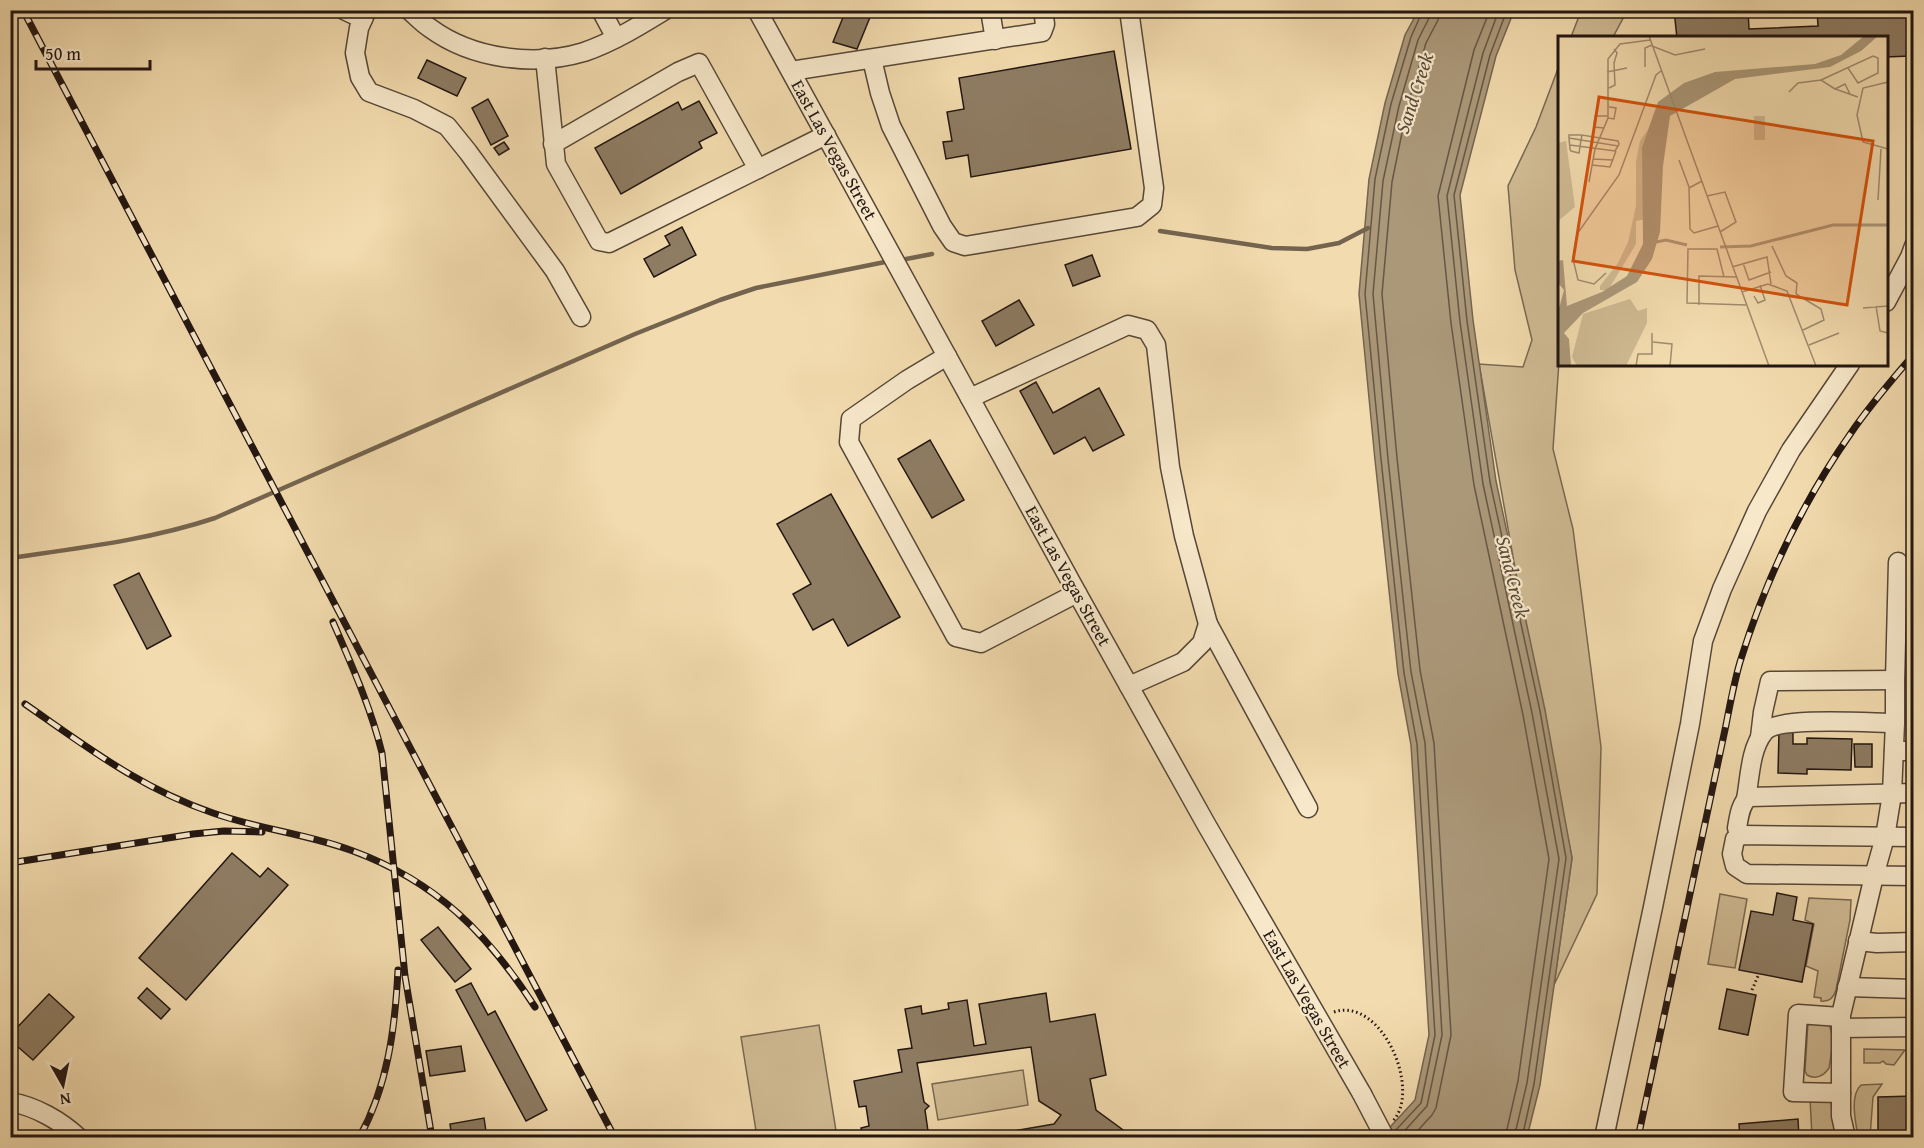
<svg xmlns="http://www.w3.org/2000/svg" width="1924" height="1148" viewBox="0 0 1924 1148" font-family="'Gentium Book Plus',serif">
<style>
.green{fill:#cfba93;stroke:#786852;stroke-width:1.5}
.water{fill:#ab9879;stroke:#74644f;stroke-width:1.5}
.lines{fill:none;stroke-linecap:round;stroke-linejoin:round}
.shore{stroke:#665745;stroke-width:1.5}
.stream{stroke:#74644f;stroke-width:4.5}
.building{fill:#8e7c63;stroke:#221611;stroke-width:1.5}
.minor-casing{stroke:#564738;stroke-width:21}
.path{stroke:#221611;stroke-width:3;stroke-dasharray:1.5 3;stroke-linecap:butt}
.minor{stroke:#f7e8ca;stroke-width:18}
.rail-casing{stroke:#221611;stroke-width:7}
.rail{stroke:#f7e8ca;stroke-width:4.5;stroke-dasharray:14;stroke-linecap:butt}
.minor-bridge-casing{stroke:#564738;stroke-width:21;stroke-linecap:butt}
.minor-bridge{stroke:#f7e8ca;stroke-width:18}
.labels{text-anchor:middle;stroke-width:4.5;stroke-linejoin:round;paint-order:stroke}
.street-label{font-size:18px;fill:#221611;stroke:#f7e8ca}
.water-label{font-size:20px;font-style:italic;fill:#594a3b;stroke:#f7e8ca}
.inset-river{fill:none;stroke:#ab9879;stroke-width:3}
.inset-road{fill:none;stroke:#9f8c6f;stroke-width:1.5}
.view{fill:#d4520c;fill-opacity:0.15;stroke:#d4520c;stroke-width:3}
.inset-edge{fill:none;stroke:#221611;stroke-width:3}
</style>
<rect width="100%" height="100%" fill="#f2dbae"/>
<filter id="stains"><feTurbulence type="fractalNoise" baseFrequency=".00333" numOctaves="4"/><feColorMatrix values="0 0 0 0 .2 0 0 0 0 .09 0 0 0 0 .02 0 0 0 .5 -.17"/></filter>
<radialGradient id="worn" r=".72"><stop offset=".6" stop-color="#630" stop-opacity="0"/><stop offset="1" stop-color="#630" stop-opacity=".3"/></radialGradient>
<g class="green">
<polygon points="1581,11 1581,10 1627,11 1613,37 1571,37"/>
<polygon points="1559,66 1560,347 1553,449 1573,529 1601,747 1597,894 1554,985 1572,858 1515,568 1479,364 1523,367 1532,340 1515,270 1508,186 1536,127"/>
<polygon points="1720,894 1747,899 1735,968 1708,964"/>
<path d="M1809 898 1851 900 1850 920 1836 990C1834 997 1829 1002 1821 1001V998L1814 997 1818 971 1806 966 1814 924 1805 920Z"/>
<path d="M1808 1022H1827C1836 1033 1831 1055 1829 1068 1824 1076 1815 1080 1807 1075L1805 1071Z"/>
<polygon points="819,1025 837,1137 757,1137 741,1037"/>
<polygon points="1864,1049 1905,1050 1894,1065 1886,1064 1883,1061 1880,1063 1864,1063"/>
<polygon points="1023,1070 1028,1105 938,1120 932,1084"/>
<path d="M1882 1084 1873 1097 1870 1137H1858C1856 1123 1849 1096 1861 1085Z"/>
<polygon points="1810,1098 1828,1099 1831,1102 1835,1137 1812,1137"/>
</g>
<polygon class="water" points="1418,11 1514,11 1496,56 1460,195 1473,320 1496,481 1545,710 1572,858 1540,1085 1527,1137 1380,1138 1415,1100 1429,1035 1411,745 1398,674 1375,460 1359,294 1369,179 1385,103 1405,35"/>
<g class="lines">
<g class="shore">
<polyline points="1490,10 1474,50 1438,196 1451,323 1474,485 1523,715 1549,859 1518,1081 1505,1138"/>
<polyline points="1499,10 1483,53 1447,196 1460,322 1483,484 1532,713 1559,859 1527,1083 1514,1138"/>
<polyline points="1507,10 1490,55 1454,195 1467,321 1490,482 1540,711 1566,858 1534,1084 1522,1138"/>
<polyline points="1394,1132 1421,1103 1435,1035 1417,744 1404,673 1381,459 1365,294 1375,179 1391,104 1411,37 1423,10"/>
<polyline points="1398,1138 1427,1106 1442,1035 1425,743 1411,672 1388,459 1373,294 1383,181 1399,106 1418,40 1429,18 1431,10"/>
<polyline points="1411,1138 1432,1115 1436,1108 1451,1035 1434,743 1420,670 1397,458 1382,294 1392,182 1407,108 1426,43 1438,20 1440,10"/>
</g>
<g class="stream">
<polyline points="1160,231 1272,248 1307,249 1339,243 1368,228"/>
<polyline points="901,260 932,254"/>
<path d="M10 558C79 548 149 540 215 518L635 334 720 300 756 288 890 261"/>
</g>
</g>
<g class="building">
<polygon points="846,10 873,10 857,49 833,42"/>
<polygon points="1674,10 1748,10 1749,29 1818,26 1817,10 1907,10 1910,56 1886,57 1886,38 1677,38"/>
<polygon points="1114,51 1131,149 971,177 968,155 946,159 943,142 952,141 947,112 964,109 959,78"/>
<polygon points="427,60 466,78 457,96 418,78"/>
<polygon points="488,99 508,136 491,145 472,108"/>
<polygon points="699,101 717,133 699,142 702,148 621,194 595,148 678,102 682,110"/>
<polygon points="504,142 509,149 499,155 494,148"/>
<polygon points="682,227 696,255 654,277 644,259 670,245 665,236"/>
<polygon points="1092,255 1100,276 1073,286 1065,265"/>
<polygon points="1019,300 1034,325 996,346 982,321"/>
<polygon points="1036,382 1053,413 1099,388 1124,435 1093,451 1085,437 1054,454 1020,391"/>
<polygon points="930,440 964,500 932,518 898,459"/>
<polygon points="831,494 900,617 848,646 833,619 813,630 793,594 811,584 777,524"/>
<polygon points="139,573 171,636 147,649 114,585"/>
<polygon points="1779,732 1793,732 1793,744 1807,744 1807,738 1852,739 1851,770 1807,769 1807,774 1778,773"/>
<polygon points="1854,744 1872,744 1872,767 1855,767"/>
<polygon points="232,853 260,877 268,868 288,885 186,1000 139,958"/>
<polygon points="1777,893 1797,897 1793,920 1813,924 1802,982 1739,970 1751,911 1773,915"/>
<polygon points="438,927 471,969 455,982 421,940"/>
<polygon points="471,983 488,1015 495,1011 547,1110 526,1121 456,990"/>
<polygon points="147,988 170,1009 161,1019 138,998"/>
<polygon points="1727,989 1756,995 1748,1035 1719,1029"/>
<polygon points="1046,993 1050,1022 1095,1014 1106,1075 1090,1079 1096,1110 1134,1138 972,1138 1054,1124 1061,1115 1039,1101 1031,1047 917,1063 924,1102 929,1106 925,1110 929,1138 863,1138 861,1128 869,1126 866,1106 859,1107 854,1081 902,1072 898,1050 912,1048 905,1009 921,1006 922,1014 949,1009 948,1003 967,1000 974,1046 986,1044 979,1004"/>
<polygon points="49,994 74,1017 33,1060 10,1040 10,1035"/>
<polygon points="461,1046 465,1071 430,1076 426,1051"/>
<polygon points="1914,1096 1914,1138 1878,1138 1878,1097"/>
<polygon points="484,1118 487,1138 452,1138 450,1124"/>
<polygon points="1798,1119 1799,1138 1740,1138 1739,1124"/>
</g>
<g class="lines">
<defs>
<g id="minor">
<polyline points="344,10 363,19"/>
<polyline points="367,10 359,28 355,53 360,77 369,92 414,109 447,126 468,152 555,271 581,317"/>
<path d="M409 10C416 16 422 23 430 28 472 59 534 67 584 52 613 42 639 26 665 10"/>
<polyline points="601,10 616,38"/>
<polyline points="757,10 1077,593 1206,824 1362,1094"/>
<polyline points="990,10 995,40"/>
<polyline points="545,58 556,164 599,241 609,243 826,135"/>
<polyline points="872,59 880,93 891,126 942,226 953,242 965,246 1137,217 1152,205 1154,188 1129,10"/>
<polyline points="791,71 1042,32 1045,24 1043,10"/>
<polyline points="553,144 678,72 699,63 758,169"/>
<polyline points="1886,302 1910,257 1914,246"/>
<polyline points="947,356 907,380 851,419 849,442 956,637 981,643 1077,593"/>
<polyline points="970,398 1128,325 1147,330 1156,345 1170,467 1184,536 1208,624 1202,643 1183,662 1129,686"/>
<polyline points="1208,624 1308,808"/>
<polyline points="1760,737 1763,712 1770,681 1895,680"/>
<polyline points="1894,751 1914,751"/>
<path d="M1746 799C1750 778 1750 749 1764 732 1777 716 1871 723 1895 723"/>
<path d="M1742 835 1737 828C1739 817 1740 804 1749 797L1914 793"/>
<polyline points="1914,837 1742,835 1735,839 1732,854 1735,866 1747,874 1914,876"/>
<polyline points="1858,941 1877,943 1914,942"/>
<polyline points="1847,987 1914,989"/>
<polyline points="1840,1017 1798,1014 1793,1092 1841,1093"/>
<polyline points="1841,1028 1914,1027"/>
<path d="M10 1102C35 1106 61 1121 79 1138"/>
<polyline points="1604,1138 1653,907 1690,724 1703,641 1722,589 1757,511 1791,450 1850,364"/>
<polyline points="1846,1138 1841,1116 1841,1015 1874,876 1885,837 1892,794 1895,723 1895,680 1898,562"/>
</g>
</defs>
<use href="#minor" class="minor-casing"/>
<g class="path">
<polyline points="1752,990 1758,976"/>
<path d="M1334 1012C1381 996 1422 1089 1393 1121"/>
</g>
<use href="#minor" class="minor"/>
<defs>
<g id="rail">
<polyline points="23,10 615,1138"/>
<path d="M333 622C352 666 371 708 382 753L405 976 432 1138"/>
<path d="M25 704C87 747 140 788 213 813 258 829 308 834 353 851 437 882 487 933 535 1007"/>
<polyline points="10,863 193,834 224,831 262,832"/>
<path d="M359 1138C388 1086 395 1028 398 970"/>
<path d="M1638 1138 1726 725C1730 704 1734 683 1740 662 1765 581 1802 503 1851 433 1870 405 1892 380 1914 354"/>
</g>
</defs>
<use href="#rail" class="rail-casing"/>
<use href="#rail" class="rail"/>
<defs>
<polyline id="minor-bridge" points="1362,1094 1385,1138"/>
</defs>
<use href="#minor-bridge" class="minor-bridge-casing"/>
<use href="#minor-bridge" class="minor-bridge"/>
</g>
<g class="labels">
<g class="street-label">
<text transform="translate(834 150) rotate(61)" y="6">East Las Vegas Street</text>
<text transform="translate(1068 576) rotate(61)" y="6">East Las Vegas Street</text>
<text transform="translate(1307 999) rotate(60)" y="6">East Las Vegas Street</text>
</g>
<g class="water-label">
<text transform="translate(1414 93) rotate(-72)" y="7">Sand Creek</text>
<text transform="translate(1513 577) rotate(76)" y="7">Sand Creek</text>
</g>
</g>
<g transform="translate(1558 36)">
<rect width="330" height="330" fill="#f2dbae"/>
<path d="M196 80H207V104H196ZM90 93 84 111 87 183 78 185V208L63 233 50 254H42V250L60 227 70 206 78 170V126L82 105ZM8 105 17 171 0 185V107ZM72 263 80 275 89 272V287L68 330H19L14 321 25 278Z" fill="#cfba93"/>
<path d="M306 0H320L303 15 272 31 177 43 112 80 105 130 102 196 94 223 79 246 25 277 6 297 11 303 13 330H0V276L6 254 0 247V225L5 224 9 270 44 256 69 240 85 208 84 111 100 66 126 47 157 36 257 28 283 19Z" fill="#ab9879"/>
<path class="inset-river" d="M98 206 108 204 129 209M162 211 193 210 275 189H330"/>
<path class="inset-road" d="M91 0 211 330M94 10 117 19 147 13M87 31V12L94 9M49 36 69 32M263 44 315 20 320 22V37L300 47 290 32M330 46 305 52 299 79 305 106 330 113M51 52 57 49 56 27 59 17 56 13M231 56 240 47 263 44 277 53M292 58 287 48 277 53 297 60 300 61M50 82 56 83 58 72 51 71M46 92 36 91 37 80H50M11 102 23 104 60 110 61 108 60 105 24 99 23 104 21 117 13 115 12 113 11 102V99H24M12 109 57 115 60 110M35 123 55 124M121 124 131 151M34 129 52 131 58 115M144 145 131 152 132 193 136 197 160 190M31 146 37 113 50 82V23L62 8 92 4M149 160 167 156 178 186 162 196M320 164 323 113M214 210 228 240 239 247 238 258M185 227 191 244 213 236M174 231 209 221 213 248M48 237 36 248 20 244 15 223 19 198 61 139 98 39 103 35M166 241 159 213H130L129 267 188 269M184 256 210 248 229 255 258 330M238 258 263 273 266 284 245 294M196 260 200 267 207 264 202 249M141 269V240L178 241M318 270 322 295 330 297M305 272 330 270M95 306 114 308 112 330M251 309 281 297M78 330 80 318H94V297"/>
<path class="view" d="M41 61 315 105 289 269 15 225Z"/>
<rect width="330" height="330" class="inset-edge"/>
</g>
<rect width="1924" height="1148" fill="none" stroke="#f2dbae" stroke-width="36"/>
<rect x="12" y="12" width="1900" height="1124" fill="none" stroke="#221611" stroke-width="3"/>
<rect x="18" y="18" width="1888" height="1112" fill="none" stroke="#221611" stroke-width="1.5"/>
<g transform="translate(63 1085) rotate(171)" stroke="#f7e8ca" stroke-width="4.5" paint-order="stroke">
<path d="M0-4.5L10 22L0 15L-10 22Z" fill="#221611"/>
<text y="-9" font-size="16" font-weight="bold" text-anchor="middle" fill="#221611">N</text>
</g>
<path d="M36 60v9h114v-9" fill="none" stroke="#221611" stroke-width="3"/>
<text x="45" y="60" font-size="18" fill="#221611" stroke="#f7e8ca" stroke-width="4.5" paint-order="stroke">50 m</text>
<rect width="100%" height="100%" filter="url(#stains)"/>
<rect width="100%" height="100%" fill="url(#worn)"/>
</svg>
